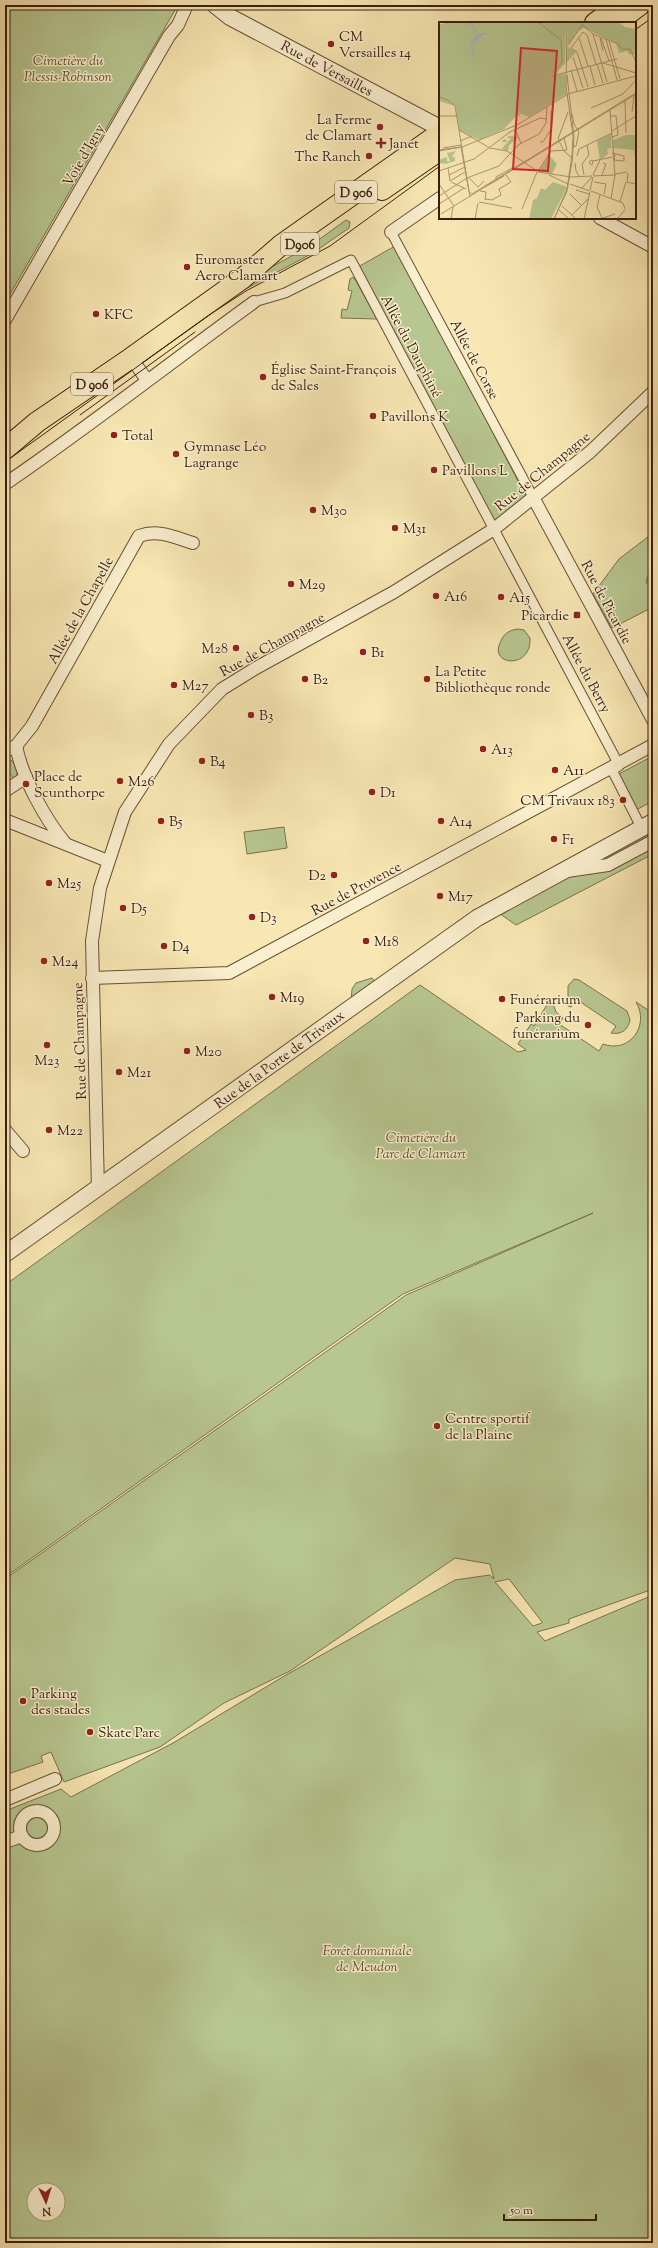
<svg xmlns="http://www.w3.org/2000/svg" width="658" height="2248" viewBox="0 0 658 2248" font-family="'Sorts Mill Goudy',serif">
<style>
.green{fill:#b8c791;stroke:#7a724e;fill-rule:evenodd}
.water{fill:#a3bcb9;stroke:#797c73}
.lines{fill:none;stroke-linecap:round;stroke-linejoin:round}
.pedestrian-casing{stroke:#6a5034;stroke-width:11}
.minor-casing{stroke:#6a5034;stroke-width:14}
.tertiary-casing{stroke:#6a5034;stroke-width:18}
.primary-casing{stroke:#3b1d0a;stroke-width:22}
.pedestrian{stroke:#faefce;stroke-width:9}
.minor{stroke:#faefce;stroke-width:12}
.tertiary{stroke:#faefce;stroke-width:16}
.primary{stroke:#f8e7b3;stroke-width:20}
.tram{stroke:#3b1d0a;stroke-width:1}
.poi-dot{fill:#8f2418;stroke:#faefce;stroke-width:1.5}
.labels{text-anchor:middle;stroke-width:3;stroke-linejoin:round;paint-order:stroke}
.shield{fill:#faefce;stroke:#745c45;stroke-width:1}
.shield-label{font-size:13px;font-weight:bold;fill:#3b1d0a}
.poi-label{font-size:14px;fill:#3b1d0a;stroke:#faefce;text-anchor:start}
.park-label{font-size:14px;font-style:italic;fill:#605032;stroke:#faefce}
.street-label{font-size:14px;fill:#3b1d0a;stroke:#faefce}
.inset-river{fill:none;stroke:#a3bcb9;stroke-width:2}
.inset-road{fill:none;stroke:#ac966f;stroke-width:1}
.view{fill:#d62828;fill-opacity:0.15;stroke:#d62828;stroke-width:2}
.inset-edge{fill:none;stroke:#3b1d0a;stroke-width:2}
</style>
<rect width="100%" height="100%" fill="#f8e7b3"/>
<filter id="stains"><feTurbulence type="fractalNoise" baseFrequency=".005" numOctaves="4"/><feColorMatrix values="0 0 0 0 .2 0 0 0 0 .09 0 0 0 0 .02 0 0 0 .5 -.17"/></filter>
<radialGradient id="worn" r=".72"><stop offset=".6" stop-color="#630" stop-opacity="0"/><stop offset="1" stop-color="#630" stop-opacity=".3"/></radialGradient>
<g class="green">
<polygon points="5,5 178,5 6,301 5,301"/>
<polygon points="346,220 350,222 349,228 313,253 238,293 255,276 310,246"/>
<polygon points="395,246 528,500 493,522 358,267"/>
<polygon points="353,277 356,281 377,319 341,318 342,309 347,310 352,291 348,290 350,279"/>
<polygon points="653,533 653,607 612,628 593,594 619,559"/>
<path d="M518 629 524 630 530 638C532 670 487 666 501 641 504 633 510 630 518 629Z"/>
<path d="M5 758C14 759 17 767 17 775L14 779 8 772 5 774Z"/>
<polygon points="647,759 653,762 653,801 636,810 617,775"/>
<polygon points="284,827 287,848 247,854 244,832"/>
<polygon points="653,832 653,854 516,925 499,913"/>
<polygon points="372,978 376,983 351,1002 352,989 356,983"/>
<path d="M574 979 579 980 627 1011 630 1020C628 1030 621 1035 611 1033L616 1026 576 999 571 1007 568 1006V986Z"/>
<path d="M420 985 518 1052 526 1050 518 1044 531 1024 534 1026 551 998 556 1012 563 1018 559 1024 599 1051 603 1044C630 1054 650 1025 636 1002L651 1012 653 1009V1589L569 1619V1623L537 1632 545 1641 653 1595V2243H5V1811L61 1789 71 1797 173 1743 286 1675 455 1580 490 1575 494 1579 490 1564 455 1558 290 1671 224 1703 160 1747 64 1782 51 1752 41 1756 43 1762 5 1775V1579L406 1295 593 1213 403 1294 5 1577V1285ZM509 1579 542 1622V1623L533 1626 495 1582ZM34 2190H58V2214H34Z"/>
</g>
<polygon class="water" points="653,570 653,583 646,583 647,578"/>
<g class="lines">
<defs>
<g id="pedestrian">
<polyline points="391,232 534,499"/>
<polyline points="254,302 285,293 351,260 618,763 619,766 612,770 641,827"/>
</g>
<g id="minor">
<polyline points="600,218 653,247"/>
<polyline points="391,232 440,198"/>
<polyline points="5,320 169,36 178,25 187,5"/>
<polyline points="131,358 147,380"/>
<path d="M5 484C90 426 171 362 254 302"/>
<polyline points="534,499 653,720"/>
<path d="M16 746 32 726 139 536C158 529 174 537 193 543"/>
<path d="M5 751 16 746C22 777 45 819 65 843"/>
<polyline points="5,791 26,777"/>
<polyline points="5,820 108,861"/>
<polyline points="567,871 608,865 653,841"/>
<polyline points="92,978 229,973 653,745"/>
<polyline points="5,1130 23,1151"/>
<polyline points="98,1189 92,941 100,888 125,812 169,744 222,689 256,668 394,592 494,529 590,452 653,392"/>
<polyline points="5,1800 55,1779"/>
<circle cx="37" cy="1828" r="17"/>
<polyline points="5,1842 22,1836"/>
</g>
<g id="tertiary">
<polyline points="215,5 230,17 440,128"/>
<polyline points="5,1254 477,918 653,822"/>
</g>
<g id="primary">
<polyline points="595,23 620,5"/>
<polyline points="616,23 640,5"/>
<polyline points="382,190 440,150"/>
<polyline points="5,449 37,422 131,358 243,278 281,245 440,133"/>
</g>
</defs>
<use href="#pedestrian" class="pedestrian-casing"/>
<use href="#minor" class="minor-casing"/>
<use href="#tertiary" class="tertiary-casing"/>
<use href="#primary" class="primary-casing"/>
<use href="#pedestrian" class="pedestrian"/>
<use href="#minor" class="minor"/>
<use href="#tertiary" class="tertiary"/>
<use href="#primary" class="primary"/>
<g class="tram">
<polyline points="635,30 653,17"/>
<polyline points="80,415 195,332"/>
<polyline points="5,462 209,315 246,291 330,246 440,166"/>
</g>
</g>
<g class="poi-dot">
<circle cx="331" cy="44" r="4"/>
<circle cx="380" cy="127" r="4"/>
<path d="M379 137h4v4h4v4h-4v4h-4v-4h-4v-4h4z"/>
<circle cx="369" cy="156" r="4"/>
<circle cx="187" cy="267" r="4"/>
<circle cx="96" cy="314" r="4"/>
<circle cx="263" cy="377" r="4"/>
<circle cx="373" cy="416" r="4"/>
<circle cx="114" cy="435" r="4"/>
<circle cx="176" cy="454" r="4"/>
<circle cx="434" cy="470" r="4"/>
<circle cx="313" cy="510" r="4"/>
<circle cx="395" cy="528" r="4"/>
<circle cx="291" cy="584" r="4"/>
<circle cx="436" cy="596" r="4"/>
<circle cx="501" cy="597" r="4"/>
<rect x="573" y="611" width="8" height="8" rx="2"/>
<circle cx="236" cy="648" r="4"/>
<circle cx="363" cy="652" r="4"/>
<circle cx="305" cy="679" r="4"/>
<circle cx="427" cy="679" r="4"/>
<circle cx="174" cy="685" r="4"/>
<circle cx="251" cy="715" r="4"/>
<circle cx="483" cy="749" r="4"/>
<circle cx="202" cy="761" r="4"/>
<circle cx="555" cy="770" r="4"/>
<circle cx="120" cy="781" r="4"/>
<circle cx="26" cy="784" r="4"/>
<circle cx="372" cy="792" r="4"/>
<circle cx="623" cy="800" r="4"/>
<circle cx="161" cy="821" r="4"/>
<circle cx="441" cy="821" r="4"/>
<circle cx="554" cy="839" r="4"/>
<circle cx="334" cy="875" r="4"/>
<circle cx="49" cy="883" r="4"/>
<circle cx="440" cy="896" r="4"/>
<circle cx="123" cy="908" r="4"/>
<circle cx="252" cy="917" r="4"/>
<circle cx="366" cy="941" r="4"/>
<circle cx="164" cy="946" r="4"/>
<circle cx="44" cy="961" r="4"/>
<circle cx="272" cy="997" r="4"/>
<circle cx="502" cy="999" r="4"/>
<circle cx="588" cy="1025" r="4"/>
<circle cx="47" cy="1045" r="4"/>
<circle cx="187" cy="1051" r="4"/>
<circle cx="119" cy="1072" r="4"/>
<circle cx="49" cy="1130" r="4"/>
<circle cx="437" cy="1426" r="4"/>
<circle cx="23" cy="1701" r="4"/>
<circle cx="90" cy="1732" r="4"/>
</g>
<g class="labels">
<g class="shield">
<rect x="335" y="181" width="42" height="22" rx="3"/>
<rect x="281" y="233" width="38" height="22" rx="3"/>
<rect x="71" y="373" width="42" height="22" rx="3"/>
</g>
<g class="shield-label">
<text x="356" y="197">D 906</text>
<text x="300" y="249">D906</text>
<text x="92" y="389">D 906</text>
</g>
<g class="poi-label">
<text x="339" y="41">CM<tspan x="339" dy="16">Versailles 14</tspan></text>
<text x="372" y="124" text-anchor="end">La Ferme<tspan x="372" dy="16">de Clamart</tspan></text>
<text x="389" y="148">Janet</text>
<text x="361" y="161" text-anchor="end">The Ranch</text>
<text x="195" y="264">Euromaster<tspan x="195" dy="16">Aero Clamart</tspan></text>
<text x="104" y="319">KFC</text>
<text x="271" y="374">Église Saint-François<tspan x="271" dy="16">de Sales</tspan></text>
<text x="381" y="421">Pavillons K</text>
<text x="122" y="440">Total</text>
<text x="184" y="451">Gymnase Léo<tspan x="184" dy="16">Lagrange</tspan></text>
<text x="442" y="475">Pavillons L</text>
<text x="321" y="515">M30</text>
<text x="403" y="533">M31</text>
<text x="299" y="589">M29</text>
<text x="444" y="601">A16</text>
<text x="509" y="602">A15</text>
<text x="569" y="620" text-anchor="end">Picardie</text>
<text x="228" y="653" text-anchor="end">M28</text>
<text x="371" y="657">B1</text>
<text x="435" y="676">La Petite<tspan x="435" dy="16">Bibliothèque ronde</tspan></text>
<text x="313" y="684">B2</text>
<text x="182" y="690">M27</text>
<text x="259" y="720">B3</text>
<text x="491" y="754">A13</text>
<text x="210" y="766">B4</text>
<text x="563" y="775">A11</text>
<text x="34" y="781">Place de<tspan x="34" dy="16">Scunthorpe</tspan></text>
<text x="128" y="786">M26</text>
<text x="380" y="797">D1</text>
<text x="615" y="805" text-anchor="end">CM Trivaux 183</text>
<text x="169" y="826">B5</text>
<text x="449" y="826">A14</text>
<text x="562" y="844">F1</text>
<text x="326" y="880" text-anchor="end">D2</text>
<text x="57" y="888">M25</text>
<text x="448" y="901">M17</text>
<text x="131" y="913">D5</text>
<text x="260" y="922">D3</text>
<text x="374" y="946">M18</text>
<text x="172" y="951">D4</text>
<text x="52" y="966">M24</text>
<text x="280" y="1002">M19</text>
<text x="510" y="1004">Funérarium</text>
<text x="580" y="1022" text-anchor="end">Parking du<tspan x="580" dy="16">funérarium</tspan></text>
<text x="195" y="1056">M20</text>
<text x="47" y="1065" text-anchor="middle">M23</text>
<text x="127" y="1077">M21</text>
<text x="57" y="1135">M22</text>
<text x="445" y="1423">Centre sportif<tspan x="445" dy="16">de la Plaine</tspan></text>
<text x="31" y="1698">Parking<tspan x="31" dy="16">des stades</tspan></text>
<text x="98" y="1737">Skate Parc</text>
</g>
<g class="park-label">
<text x="68" y="65">Cimetière du<tspan x="68" dy="16">Plessis-Robinson</tspan></text>
<text x="421" y="1142">Cimetière du<tspan x="421" dy="16">Parc de Clamart</tspan></text>
<text x="367" y="1955">Forêt domaniale<tspan x="367" dy="16">de Meudon</tspan></text>
</g>
<g class="street-label">
<text transform="translate(327 68) rotate(28)" y="5">Rue de Versailles</text>
<text transform="translate(83 155) rotate(-60)" y="5">Voie d'Igny</text>
<text transform="translate(412 346) rotate(62)" y="5">Allée du Dauphiné</text>
<text transform="translate(475 359) rotate(62)" y="5">Allée de Corse</text>
<text transform="translate(542 471) rotate(-39)" y="5">Rue de Champagne</text>
<text transform="translate(607 602) rotate(62)" y="5">Rue de Picardie</text>
<text transform="translate(80 610) rotate(-61)" y="5">Allée de la Chapelle</text>
<text transform="translate(272 644) rotate(-29)" y="5">Rue de Champagne</text>
<text transform="translate(587 673) rotate(62)" y="5">Allée du Berry</text>
<text transform="translate(356 888) rotate(-28)" y="5">Rue de Provence</text>
<text transform="translate(79 1041) rotate(-92)" y="5">Rue de Champagne</text>
<text transform="translate(279 1059) rotate(-36)" y="5">Rue de la Porte de Trivaux</text>
</g>
</g>
<g transform="translate(439 22)">
<rect width="197" height="197" fill="#f8e7b3"/>
<path d="M8 0H127L126 41 117 52 110 54 126 52 127 72 90 95 80 91 82 95 78 93 65 107 40 118 20 108 16 84 0 79V3ZM45 11 48 15H42L35 21H31L34 14ZM129 0H180L186 5 197 7V33L190 32 188 29 180 31 177 21 145 6 139 9 130 22 129 25 137 30 128 40ZM172 112V126L168 127 169 132 161 138 158 119ZM187 113H197V146L195 128 174 126V118ZM70 114 80 115 70 123 69 129 63 127 65 124 59 123 65 124 69 120H63L64 118 66 117 69 120 72 116H68ZM17 129 13 135H16V139L7 142 0 141V138L8 135V139L11 140 8 131ZM110 133 118 142 113 152 100 149ZM114 160 128 165 112 197H90L94 178 98 176 102 166 106 168Z" fill="#b8c791" fill-rule="evenodd"/>
<path d="M42 11H47L49 14 42 15 35 22 31 21 34 14Z" fill="#a3bcb9"/>
<path class="inset-river" d="M27 4 32 0 36 10M33 22 35 36"/>
<path class="inset-road" d="M100 1 122 18 123 40M144 3 154 12 179 22 183 27H191L197 40M144 10 132 26 138 30 149 65M144 10 148 13 157 42M154 12 168 60M140 16 149 44M161 16 164 29M162 16 170 39M167 17 178 58M170 19 181 57M130 22 144 2M134 35 144 66M164 41 197 51M158 42 164 61M151 44 156 63M132 48 138 69M115 51 123 40M113 54 178 37M0 75 9 78 16 84 31 175M186 78 187 111M152 86 184 72 197 58M171 88 176 153M129 90 119 117 125 129 133 136M193 90 195 74M130 92H133L135 102 140 110 137 124 134 125M0 94H17M172 94H177L179 113 173 115M112 106V88M76 107 82 121M20 108 51 126 68 129 98 149M173 109 197 94M21 119 33 114M101 120H104L111 109M4 126 22 123M0 128 22 125 30 170 33 172 197 71M0 129 23 125 78 103 129 72 197 54M173 131 185 134V139L175 138 176 132M138 134 140 127 173 111M152 138 154 139 153 143 150 141ZM154 139 173 135M136 141 137 149 141 155M9 146 11 159M0 149 35 137 71 110 101 96 108 97M99 149 112 129 128 128 125 116M99 150 132 155 153 154M189 151 188 160 197 162M176 152 188 150M10 153 26 145M110 153 129 162M145 153 143 142 150 133 148 123M154 153 161 138M163 153 167 142 164 141M154 154 176 153M30 156 39 165 45 159M57 158V155L73 146 74 147M11 159 26 150M12 160 27 167M155 160 167 162 165 172M0 162 15 184M131 162 151 169M46 165 65 154M143 166 153 155M137 168 150 172M151 168 154 155M41 169 47 170 46 178M152 169 184 181 186 187M131 172 142 183M161 173 158 185 163 196M0 174 28 156 60 144 79 123 100 112 107 101 108 85M46 177 53 178 62 173 60 167 72 160 67 153M172 177 176 153M40 180 73 186M181 180 187 160M0 182 25 166M123 184 137 197M83 187 98 150M120 188 130 197M2 192 197 72M133 193 149 177M12 197 14 185M36 197 39 181M115 197 128 167 133 133 134 114 127 64 128 0M115 197 128 169 133 140 135 115 128 53M145 197 151 170M161 197 176 192M178 197 186 188"/>
<path class="view" d="M82 26 118 29 109 149 74 147Z"/>
<rect width="197" height="197" class="inset-edge"/>
</g>
<rect width="658" height="2248" fill="none" stroke="#f8e7b3" stroke-width="20"/>
<rect x="6" y="6" width="646" height="2236" fill="none" stroke="#3b1d0a" stroke-width="2"/>
<rect x="10" y="10" width="638" height="2228" fill="none" stroke="#3b1d0a"/>
<g transform="translate(46 2202) rotate(176)"><circle r="19" fill="#faefce" stroke="#ae9b80"/>
<path d="M0-3L7 15L0 10L-7 15Z" fill="#8f2418"/>
<text y="-6" font-size="11" font-weight="bold" text-anchor="middle" fill="#3b1d0a">N</text>
</g>
<path d="M504 2214v6h92v-6" fill="none" stroke="#3b1d0a" stroke-width="2"/>
<text x="510" y="2214" font-size="12" fill="#3b1d0a" stroke="#faefce" stroke-width="3" paint-order="stroke">50 m</text>
<rect width="100%" height="100%" filter="url(#stains)"/>
<rect width="100%" height="100%" fill="url(#worn)"/>
</svg>
